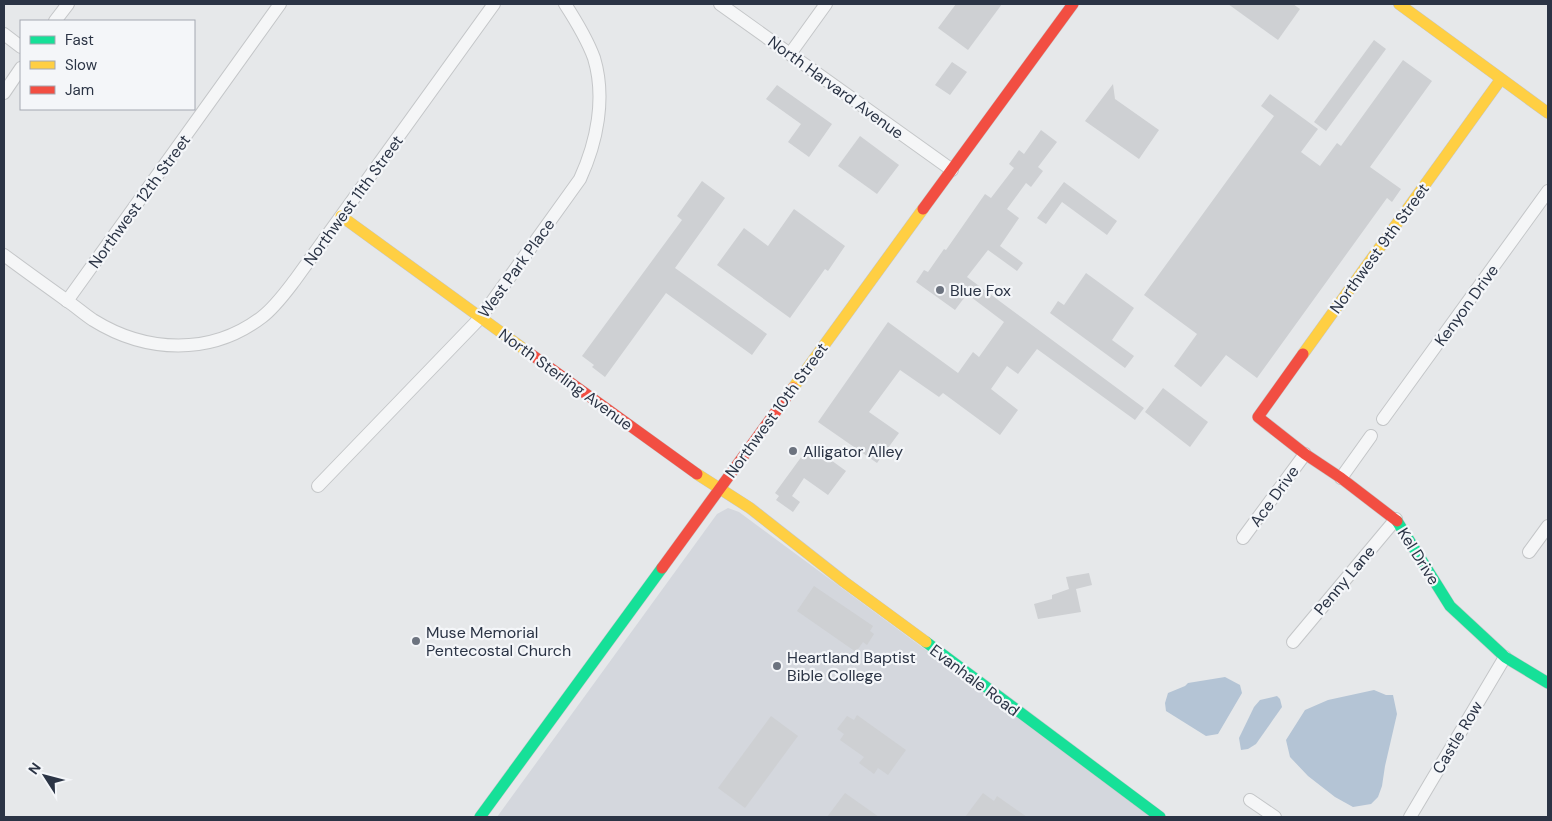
<svg xmlns="http://www.w3.org/2000/svg" width="1552" height="821" viewBox="0 0 1552 821" font-family="'DM Sans',sans-serif">
<style>
.built{fill:#d4d7dd}
.water{fill:#b4c4d5}
.building{fill:#ced0d3}
.lines{fill:none;stroke-linecap:round;stroke-linejoin:round}
.street-casing{stroke:#c4c6c8;stroke-width:14}
.fast-casing{stroke:#c4c6c8;stroke-width:12}
.slow-casing{stroke:#c4c6c8;stroke-width:12}
.jam-casing{stroke:#c4c6c8;stroke-width:12}
.street{stroke:#f5f6f7;stroke-width:12}
.fast{stroke:#16e098;stroke-width:11}
.slow{stroke:#ffcf43;stroke-width:11}
.jam{stroke:#f24e42;stroke-width:11}
.poi-dot{fill:#6c737f;stroke:#f4f6f9;stroke-width:2}
.labels{text-anchor:middle;stroke-width:4.5;stroke-linejoin:round;paint-order:stroke}
.street-label{font-size:16px;fill:#2b3445;stroke:#f4f6f9}
.poi-label{font-size:16px;fill:#2b3445;stroke:#f4f6f9;text-anchor:start}
</style>
<rect width="100%" height="100%" fill="#e6e8ea"/>
<polygon class="built" points="728,508 739,512 1152,817 497,817 717,514"/>
<g class="water">
<polygon points="1225,677 1240,685 1242,693 1218,734 1206,736 1166,711 1165,703 1168,693 1185,686 1188,683"/>
<polygon points="1374,690 1386,695 1393,695 1397,714 1385,766 1382,786 1378,797 1371,804 1353,807 1335,797 1308,776 1290,757 1286,740 1305,710 1328,700"/>
<polygon points="1277,696 1280,699 1282,707 1256,744 1248,749 1241,750 1239,738 1254,707 1260,700"/>
</g>
<g class="building">
<polygon points="956,4 1002,4 968,50 938,28"/>
<polygon points="1228,4 1293,4 1300,9 1278,40"/>
<polygon points="1374,40 1386,49 1326,131 1314,122"/>
<polygon points="1403,60 1432,81 1370,167 1401,189 1392,202 1387,198 1257,378 1226,355 1201,387 1174,366 1197,334 1144,295 1274,116 1261,106 1270,94 1318,129 1301,152 1320,166 1337,143 1341,146"/>
<polygon points="952,62 967,72 950,95 935,85"/>
<polygon points="1113,84 1115,99 1159,130 1139,159 1085,121"/>
<polygon points="777,85 832,124 809,157 788,142 801,124 766,99"/>
<polygon points="1041,130 1057,142 1038,167 1043,171 1031,187 1026,183 1007,209 1019,218 1000,246 1023,263 1017,271 988,250 967,277 1144,408 1135,420 1037,349 1018,374 1007,366 991,389 1018,410 1000,435 943,393 939,397 900,370 869,412 899,433 877,463 818,422 888,322 958,373 973,352 979,357 1004,322 967,294 955,310 916,282 924,270 928,272 944,249 946,250 985,194 991,198 1014,168 1009,164 1019,150 1024,154"/>
<polygon points="860,136 899,165 877,194 838,166"/>
<polygon points="702,181 725,198 675,268 767,334 752,355 666,293 605,377 592,367 594,365 582,356 682,220 677,216"/>
<polygon points="1064,182 1117,221 1107,235 1062,202 1046,224 1037,218"/>
<polygon points="794,209 845,246 828,271 825,269 790,318 717,265 744,228 768,246"/>
<polygon points="1086,273 1134,308 1112,340 1134,356 1125,368 1050,313 1058,301 1064,305"/>
<polygon points="1163,388 1208,422 1190,447 1145,412"/>
<polygon points="810,445 846,471 828,495 804,478 792,496 800,502 793,512 776,500 779,496 775,493"/>
<polygon points="1089,573 1092,585 1076,589 1081,612 1038,619 1034,604 1052,599 1052,595 1069,589 1066,577"/>
<polygon points="814,586 873,626 870,631 874,634 867,645 863,642 856,652 797,611"/>
<polygon points="857,715 906,750 888,775 878,768 874,774 859,763 864,757 840,740 844,734 837,729 847,716 854,720"/>
<polygon points="771,716 798,736 745,808 718,788"/>
<polygon points="845,793 879,817 827,817"/>
<polygon points="983,793 994,801 997,796 1027,817 965,817"/>
</g>
<g class="lines">
<defs>
<g id="street">
<polyline points="720,4 952,170"/>
<polyline points="55,21 68,4"/>
<polyline points="4,34 21,47"/>
<polyline points="790,54 826,4"/>
<polyline points="4,93 21,68"/>
<path d="M4 255C24 270 45 285 66 300 75 306 84 314 93 320 146 353 211 356 262 317 275 307 285 293 295 280L494 4"/>
<polyline points="67,301 280,4"/>
<polyline points="1383,419 1548,191"/>
<polyline points="1341,478 1371,436"/>
<path d="M318 486 481 317 580 179C597 142 606 98 594 58 587 39 576 21 565 4"/>
<polyline points="1243,538 1305,454"/>
<polyline points="1529,552 1548,526"/>
<polyline points="1293,642 1396,519"/>
<polyline points="1250,800 1275,817"/>
<polyline points="1410,817 1505,657"/>
</g>
<g id="fast">
<polyline points="1397,521 1450,606 1505,657 1548,683"/>
<polyline points="926,642 1160,817"/>
<polyline points="480,817 662,568"/>
</g>
<g id="slow">
<polyline points="1399,4 1548,113"/>
<polyline points="341,216 528,352"/>
<polyline points="1303,354 1501,79"/>
<polyline points="793,388 923,209"/>
<polyline points="697,474 750,508 843,581 926,642"/>
</g>
<g id="jam">
<polyline points="923,209 1073,4"/>
<polyline points="528,352 697,474"/>
<polyline points="1303,354 1258,417 1305,454 1341,478 1397,521"/>
<polyline points="662,568 793,388"/>
</g>
</defs>
<use href="#street" class="street-casing"/>
<use href="#fast" class="fast-casing"/>
<use href="#slow" class="slow-casing"/>
<use href="#jam" class="jam-casing"/>
<use href="#street" class="street"/>
<use href="#fast" class="fast"/>
<use href="#slow" class="slow"/>
<use href="#jam" class="jam"/>
</g>
<g class="poi-dot">
<circle cx="940" cy="290" r="5"/>
<circle cx="793" cy="451" r="5"/>
<circle cx="416" cy="641" r="5"/>
<circle cx="777" cy="666" r="5"/>
</g>
<g class="labels">
<g class="street-label">
<text transform="translate(836 87) rotate(36)" y="6">North Harvard Avenue</text>
<text transform="translate(353 200) rotate(-54)" y="6">Northwest 11th Street</text>
<text transform="translate(139 201) rotate(-54)" y="6">Northwest 12th Street</text>
<text transform="translate(1379 248) rotate(-54)" y="6">Northwest 9th Street</text>
<text transform="translate(516 268) rotate(-54)" y="6">West Park Place</text>
<text transform="translate(1466 305) rotate(-54)" y="6">Kenyon Drive</text>
<text transform="translate(566 379) rotate(36)" y="6">North Sterling Avenue</text>
<text transform="translate(776 410) rotate(-54)" y="6">Northwest 10th Street</text>
<text transform="translate(1274 496) rotate(-54)" y="6">Ace Drive</text>
<text transform="translate(1419 556) rotate(58)" y="6">Kel Drive</text>
<text transform="translate(1344 580) rotate(-50)" y="6">Penny Lane</text>
<text transform="translate(975 680) rotate(37)" y="6">Evanhale Road</text>
<text transform="translate(1457 737) rotate(-59)" y="6">Castle Row</text>
</g>
<g class="poi-label">
<text x="950" y="296">Blue Fox</text>
<text x="803" y="457">Alligator Alley</text>
<text x="426" y="638">Muse Memorial<tspan x="426" dy="18">Pentecostal Church</tspan></text>
<text x="787" y="663">Heartland Baptist<tspan x="787" dy="18">Bible College</tspan></text>
</g>
</g>
<rect width="1552" height="821" fill="none" stroke="#2b3445" stroke-width="10"/>
<rect x="20" y="20" width="175" height="90" fill="#f4f6f9" stroke="#a4a8b1"/>
<rect x="30" y="36" width="25" height="8" fill="#16e098" stroke="#a4a8b1"/>
<text x="65" y="45" font-size="15" fill="#2b3445">Fast</text>
<rect x="30" y="61" width="25" height="8" fill="#ffcf43" stroke="#a4a8b1"/>
<text x="65" y="70" font-size="15" fill="#2b3445">Slow</text>
<rect x="30" y="86" width="25" height="8" fill="#f24e42" stroke="#a4a8b1"/>
<text x="65" y="95" font-size="15" fill="#2b3445">Jam</text>
<g transform="translate(45 776) rotate(306)" stroke="#f4f6f9" stroke-width="4" paint-order="stroke">
<path d="M0-4L9 19L0 12L-9 19Z" fill="#2b3445"/>
<text y="-8" font-size="14" font-weight="bold" text-anchor="middle" fill="#2b3445">N</text>
</g>
</svg>
